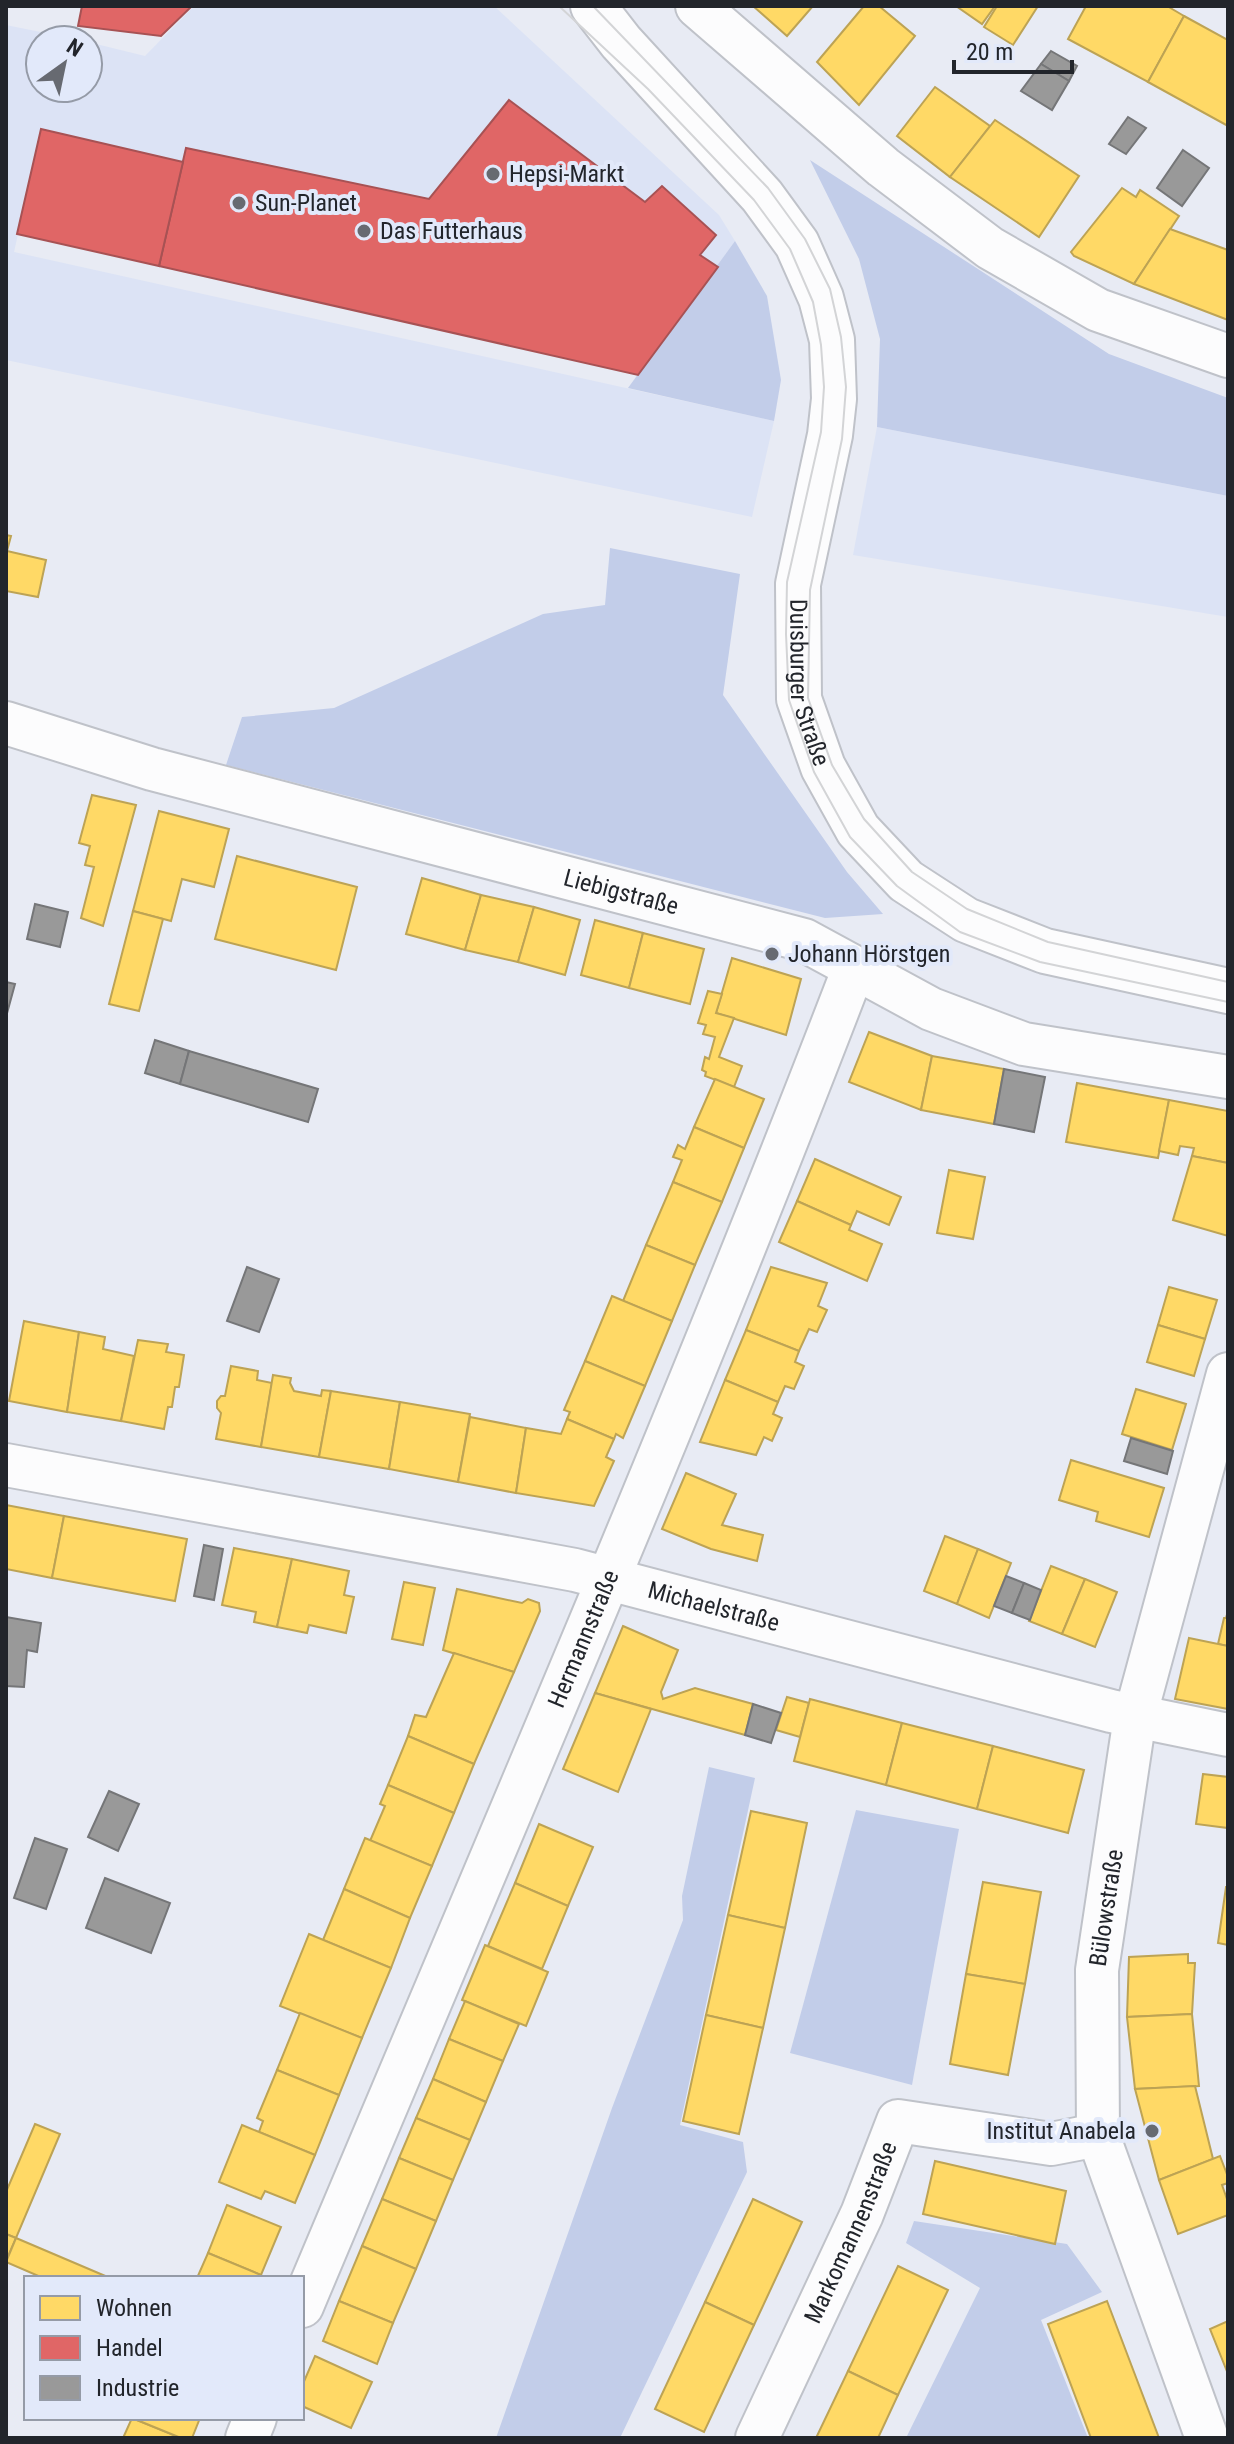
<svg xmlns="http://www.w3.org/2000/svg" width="1234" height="2444" viewBox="0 0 1234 2444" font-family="'Roboto Condensed',sans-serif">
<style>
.built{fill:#dce3f5}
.green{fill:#c2cde9}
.homes{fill:#ffd966;stroke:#bda354;stroke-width:2}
.shops{fill:#e06666;stroke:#a75254;stroke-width:2}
.industry{fill:#999;stroke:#757678;stroke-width:2}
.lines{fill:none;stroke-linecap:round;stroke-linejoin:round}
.minor-casing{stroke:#bfc2c9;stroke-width:46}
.major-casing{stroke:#bfc2c9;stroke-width:48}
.minor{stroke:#fcfcfd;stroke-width:42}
.major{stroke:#fcfcfd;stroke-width:44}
.tram{stroke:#d3d4d6;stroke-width:2}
.poi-dot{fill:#676a71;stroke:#e2e9fa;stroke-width:3}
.labels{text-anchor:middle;stroke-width:8;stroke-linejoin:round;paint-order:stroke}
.poi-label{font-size:24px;fill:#22252b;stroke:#e2e9fa;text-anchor:start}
.street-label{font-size:24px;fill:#22252b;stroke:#e2e9fa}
</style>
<rect width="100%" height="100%" fill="#e8ebf4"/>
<g class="built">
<polygon points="194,6 494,6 719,215 735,241 638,375 18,234 14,252 774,421 752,517 6,360 6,25 80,40 40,40 40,88 88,88 88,42 145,56"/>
<polygon points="877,427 1228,496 1228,617 853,555"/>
</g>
<g class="green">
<polygon points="810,160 1109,354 1228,398 1228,496 877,427 880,339 859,259"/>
<polygon points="735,241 767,296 781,380 774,421 628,388"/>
<polygon points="610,548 740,574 723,695 847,872 883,914 825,918 226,765 242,717 334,708 543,614 605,605"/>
<polygon points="709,1767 755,1778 680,2125 743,2142 747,2172 620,2438 496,2438 612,2108 683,1920 682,1896"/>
<polygon points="856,1810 959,1829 912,2085 790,2053"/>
<polygon points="914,2221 1067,2244 1102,2292 1041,2320 1088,2438 906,2438 980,2288 906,2243"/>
</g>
<g class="homes">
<polygon points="753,6 813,6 787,36"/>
<polygon points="864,6 879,6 915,36 859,105 817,62"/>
<polygon points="956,6 995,6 982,24"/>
<polygon points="997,6 1038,6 1013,45 984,27"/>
<polygon points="1086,6 1167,6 1184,16 1148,82 1068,39"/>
<polygon points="1184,16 1228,40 1228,126 1148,82"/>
<polygon points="935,87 990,126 950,177 897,136"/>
<polygon points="995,120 1079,176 1039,237 950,177"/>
<polygon points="1122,188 1136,197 1140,190 1179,216 1134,284 1074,256 1071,252"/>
<polygon points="1170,229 1228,250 1228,320 1134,284"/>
<polygon points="6,535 11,536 7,551 46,560 38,597 6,591"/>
<polygon points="92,795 136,805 103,926 81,918 94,867 85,865 90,846 79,843"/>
<polygon points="159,811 229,829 214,887 182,879 171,921 133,911"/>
<polygon points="237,856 357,887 336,970 215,939"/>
<polygon points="422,878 481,895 465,950 406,934"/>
<polygon points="481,895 534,907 518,962 465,950"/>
<polygon points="534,907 580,920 565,975 518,962"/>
<polygon points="133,911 163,919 139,1011 109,1004"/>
<polygon points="595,920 643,933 629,988 581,975"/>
<polygon points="643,933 704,949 690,1004 629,988"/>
<polygon points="732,958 801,979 786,1035 716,1013"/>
<polygon points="708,991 722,994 716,1013 734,1018 719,1057 742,1066 734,1087 705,1076 706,1072 702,1070 705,1057 709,1059 715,1037 703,1034 706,1025 698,1023"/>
<polygon points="869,1032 932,1056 921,1110 849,1082"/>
<polygon points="932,1056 1004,1069 994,1124 921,1110"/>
<polygon points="715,1079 764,1099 744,1148 694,1127"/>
<polygon points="1077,1083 1169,1100 1158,1158 1066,1142"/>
<polygon points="1169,1100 1228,1111 1228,1163 1192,1156 1194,1148 1180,1146 1178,1155 1159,1151"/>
<polygon points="694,1127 744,1148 722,1202 673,1182 682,1160 673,1157 678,1145 685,1149"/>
<polygon points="1192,1156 1228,1163 1228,1236 1173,1220"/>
<polygon points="815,1159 901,1197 889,1225 857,1211 851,1225 797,1201"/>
<polygon points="949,1170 985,1177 973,1239 937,1233"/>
<polygon points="673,1182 722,1202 695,1265 646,1245"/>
<polygon points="797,1201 851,1225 849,1230 882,1244 867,1281 779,1242"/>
<polygon points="646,1245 695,1265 672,1321 623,1301"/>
<polygon points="771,1267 827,1283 818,1306 827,1310 817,1332 809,1329 799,1351 746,1330"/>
<polygon points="1169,1287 1217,1300 1205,1339 1158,1325"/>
<polygon points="612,1296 672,1321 645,1386 585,1361"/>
<polygon points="24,1321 79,1332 67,1412 9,1401"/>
<polygon points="1158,1325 1205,1339 1194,1376 1147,1362"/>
<polygon points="746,1330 799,1351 795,1362 804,1366 794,1389 785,1386 778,1402 725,1380"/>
<polygon points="79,1332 105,1337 103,1349 134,1356 121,1421 67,1412"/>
<polygon points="138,1340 168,1344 166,1352 184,1355 179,1387 175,1387 172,1407 168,1407 164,1429 121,1421"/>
<polygon points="585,1361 645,1386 623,1438 616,1434 614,1439 567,1419 570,1412 564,1410"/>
<polygon points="231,1366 258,1371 257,1380 272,1383 261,1447 216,1439 221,1413 217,1408 217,1401 221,1396 225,1396"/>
<polygon points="273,1375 291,1378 290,1383 294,1391 321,1396 322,1390 331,1391 319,1457 261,1447"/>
<polygon points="725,1380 778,1402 773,1414 782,1418 772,1441 764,1437 756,1455 700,1442"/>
<polygon points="1136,1389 1186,1404 1172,1450 1122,1434"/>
<polygon points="331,1391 400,1402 389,1469 319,1457"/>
<polygon points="400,1402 470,1414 458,1482 389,1469"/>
<polygon points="470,1417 526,1428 516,1493 458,1482"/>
<polygon points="567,1419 614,1439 606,1457 614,1461 594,1506 516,1493 526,1428 561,1434"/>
<polygon points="1071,1460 1164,1488 1149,1537 1096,1521 1098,1512 1059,1500"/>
<polygon points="686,1473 736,1494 722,1525 763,1535 757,1561 711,1549 662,1529"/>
<polygon points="6,1505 64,1516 52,1578 6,1569"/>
<polygon points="64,1516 187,1539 175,1601 52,1578"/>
<polygon points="945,1536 978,1549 957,1604 924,1591"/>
<polygon points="234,1548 292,1559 277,1627 254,1622 256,1612 222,1605"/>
<polygon points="978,1549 1011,1563 989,1618 957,1604"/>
<polygon points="292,1559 349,1571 344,1595 354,1597 346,1633 309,1625 307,1633 277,1627"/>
<polygon points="1051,1566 1085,1579 1062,1634 1029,1621"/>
<polygon points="1085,1579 1117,1592 1095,1647 1062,1634"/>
<polygon points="404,1582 435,1588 423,1645 392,1639"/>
<polygon points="457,1589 522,1603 528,1599 539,1603 540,1611 514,1672 443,1650"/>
<polygon points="1228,1611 1228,1646 1218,1644 1224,1618 1226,1618"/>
<polygon points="623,1626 678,1650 661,1692 663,1699 695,1688 753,1704 745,1735 595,1693"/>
<polygon points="1189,1638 1228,1646 1228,1709 1175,1699"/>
<polygon points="454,1653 514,1672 474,1764 408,1736 415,1715 426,1717"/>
<polygon points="595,1693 651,1709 618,1792 563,1769"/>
<polygon points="787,1697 809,1703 800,1737 776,1730"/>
<polygon points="810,1699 902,1723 886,1785 794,1761"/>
<polygon points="902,1723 993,1746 977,1809 886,1785"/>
<polygon points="408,1736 474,1764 454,1813 388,1785"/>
<polygon points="993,1746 1084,1770 1068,1833 977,1809"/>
<polygon points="1203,1774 1228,1777 1228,1828 1196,1824"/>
<polygon points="388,1785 454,1813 432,1866 370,1841 385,1806 380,1804"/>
<polygon points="751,1811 807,1823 785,1928 728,1915"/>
<polygon points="539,1824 593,1847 568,1906 515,1883"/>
<polygon points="365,1838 432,1866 410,1918 344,1889"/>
<polygon points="983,1882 1041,1892 1025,1984 966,1974"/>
<polygon points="515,1883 568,1906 542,1969 488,1946"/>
<polygon points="1226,1887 1228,1887 1228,1945 1218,1943"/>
<polygon points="344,1889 410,1918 391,1968 323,1940"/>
<polygon points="728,1915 785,1928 763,2028 706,2015"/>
<polygon points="309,1934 391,1968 362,2038 280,2006"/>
<polygon points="485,1945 548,1972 526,2026 462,2000"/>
<polygon points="1188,1954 1188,1963 1195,1963 1192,2014 1127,2017 1129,1957"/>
<polygon points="966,1974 1025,1984 1008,2075 950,2064"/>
<polygon points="465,2001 519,2024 503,2061 449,2039"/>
<polygon points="300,2013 362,2038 339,2095 277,2070"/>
<polygon points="1192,2014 1199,2086 1135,2089 1127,2017"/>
<polygon points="706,2015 763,2028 739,2134 683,2121"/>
<polygon points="449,2039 503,2061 486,2102 433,2079"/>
<polygon points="277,2070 339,2095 315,2155 259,2132 263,2121 257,2118"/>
<polygon points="433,2079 486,2102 470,2140 416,2118"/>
<polygon points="1195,2086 1213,2159 1159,2180 1135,2089"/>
<polygon points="416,2118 470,2140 453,2180 399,2158"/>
<polygon points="35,2124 60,2134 16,2238 6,2234 6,2192"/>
<polygon points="242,2125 315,2155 295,2203 265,2191 261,2199 219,2182"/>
<polygon points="1220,2156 1228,2177 1228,2183 1222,2185 1228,2202 1228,2215 1178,2234 1159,2180"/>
<polygon points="399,2158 453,2180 436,2221 382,2199"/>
<polygon points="935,2161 1066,2191 1055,2244 923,2214"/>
<polygon points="382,2199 436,2221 416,2269 362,2246"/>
<polygon points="753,2199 802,2222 754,2325 705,2302"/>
<polygon points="227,2205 281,2227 261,2275 208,2253"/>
<polygon points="6,2234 16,2238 6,2261"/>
<polygon points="16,2238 110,2278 43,2278 6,2262"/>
<polygon points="362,2246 416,2269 393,2323 339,2301"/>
<polygon points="208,2253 261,2275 260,2278 197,2278"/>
<polygon points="898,2266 948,2290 898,2395 848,2371"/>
<polygon points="339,2301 393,2323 377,2364 323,2341"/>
<polygon points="1107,2301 1159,2438 1091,2438 1048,2324"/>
<polygon points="705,2302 754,2325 704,2432 655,2409"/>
<polygon points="1228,2321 1228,2374 1210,2329"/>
<polygon points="315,2356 372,2382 351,2428 302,2406 302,2386"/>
<polygon points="848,2371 898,2395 878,2438 816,2438"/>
<polygon points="132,2418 181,2438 123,2438"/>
<polygon points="132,2418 200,2418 192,2438 181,2438"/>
</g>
<g class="shops">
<polygon points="82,6 192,6 161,36 78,26"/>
<polygon points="509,100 645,202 662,186 716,235 700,255 718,267 638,375 159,266 186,148 429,199"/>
<polygon points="41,129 183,162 159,266 17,234"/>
</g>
<g class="industry">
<polygon points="1051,51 1077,66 1069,81 1041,64"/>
<polygon points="1041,64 1069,81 1052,110 1021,91"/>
<polygon points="1128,117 1146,128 1126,154 1109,144"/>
<polygon points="1183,150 1209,168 1182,206 1157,188"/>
<polygon points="35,904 68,912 60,947 27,939"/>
<polygon points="6,982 15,984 6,1017"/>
<polygon points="155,1040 189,1051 180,1084 145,1073"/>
<polygon points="189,1051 318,1089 308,1122 180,1084"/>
<polygon points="1004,1069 1045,1077 1034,1132 994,1124"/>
<polygon points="247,1267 279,1279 259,1332 227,1321"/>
<polygon points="1131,1438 1173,1451 1167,1474 1124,1461"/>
<polygon points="204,1545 223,1549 214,1600 194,1596"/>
<polygon points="1006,1576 1024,1583 1012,1613 994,1606"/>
<polygon points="1024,1583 1041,1590 1030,1620 1012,1613"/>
<polygon points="6,1617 41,1623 37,1652 27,1650 24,1687 6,1686"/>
<polygon points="753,1704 781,1713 771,1743 745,1735"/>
<polygon points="109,1791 139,1804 118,1851 88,1837"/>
<polygon points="35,1838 67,1849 46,1909 14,1898"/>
<polygon points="105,1878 170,1903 151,1953 86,1928"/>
</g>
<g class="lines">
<defs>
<g id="minor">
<polyline points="697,6 883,167 990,248 1098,310 1228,356"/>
<path id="s1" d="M6 723 152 769 804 940 931 1009 1024 1044 1228 1077"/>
<path id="s2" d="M6 1465 575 1570 1111 1711 1228 1735"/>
<path id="s3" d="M302 2306C489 1861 681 1419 854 968"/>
<polyline points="247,2438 255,2418"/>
<path id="s4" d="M757 2438 862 2214 898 2121 1051 2144 1098 2135"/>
<path id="s5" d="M1207 2438 1098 2135 1097 1970 1135 1717 1228 1374"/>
</g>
<g id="major">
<path id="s6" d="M593 6 621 42 762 196 797 244 821 298 832 340 834 399 830 435 798 584 799 699 823 767 858 830 906 881 966 920 1045 951 1228 991"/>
</g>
</defs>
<use href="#minor" class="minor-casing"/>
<use href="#major" class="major-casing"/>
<use href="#minor" class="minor"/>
<use href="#major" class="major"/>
<g class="tram">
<polyline points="559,6 648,89 754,200 790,249 813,302 821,345 824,387 821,432 787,582 786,634 789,700 814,772 850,837 897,886 960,932 1040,962 1228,1002"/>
<polyline points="593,6 768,188 805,239 830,289 841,337 846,387 842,439 810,590 808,698 832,765 864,819 912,872 967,909 1048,942 1228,982"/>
</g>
</g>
<g class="poi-dot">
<circle cx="493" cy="174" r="8"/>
<circle cx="239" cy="203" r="8"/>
<circle cx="364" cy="231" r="8"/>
<circle cx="772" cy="954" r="8"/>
<circle cx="1152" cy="2131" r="8"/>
</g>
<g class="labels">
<g class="poi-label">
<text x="509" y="182">Hepsi-Markt</text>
<text x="255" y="211">Sun-Planet</text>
<text x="380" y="239">Das Futterhaus</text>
<text x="788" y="962">Johann Hörstgen</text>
<text x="1136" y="2139" text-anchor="end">Institut Anabela</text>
</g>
<g class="street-label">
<text dy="8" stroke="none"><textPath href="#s6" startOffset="764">Duisburger Straße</textPath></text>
<text dy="8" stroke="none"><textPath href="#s1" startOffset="638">Liebigstraße</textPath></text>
<text dy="8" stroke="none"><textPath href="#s2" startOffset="722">Michaelstraße</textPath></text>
<text dy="8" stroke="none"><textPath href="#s3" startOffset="724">Hermannstraße</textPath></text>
<text dy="8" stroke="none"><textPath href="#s5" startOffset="550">Bülowstraße</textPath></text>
<text dy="8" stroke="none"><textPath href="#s4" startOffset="226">Markomannenstraße</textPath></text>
</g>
</g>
<rect width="1234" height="2444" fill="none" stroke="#22252b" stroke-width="16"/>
<rect x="24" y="2276" width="280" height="144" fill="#e2e9fa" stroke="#959ba7" stroke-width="2"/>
<rect x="40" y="2296" width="40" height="24" fill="#ffd966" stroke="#959ba7" stroke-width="2"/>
<text x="96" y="2316" font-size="24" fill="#22252b">Wohnen</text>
<rect x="40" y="2336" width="40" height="24" fill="#e06666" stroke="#959ba7" stroke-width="2"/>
<text x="96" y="2356" font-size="24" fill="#22252b">Handel</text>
<rect x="40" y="2376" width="40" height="24" fill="#999999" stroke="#959ba7" stroke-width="2"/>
<text x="96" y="2396" font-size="24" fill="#22252b">Industrie</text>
<g transform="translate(64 64) rotate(33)"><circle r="38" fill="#e2e9fa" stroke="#959ba7" stroke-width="2"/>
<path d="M0-6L14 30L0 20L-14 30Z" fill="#676a71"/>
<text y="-12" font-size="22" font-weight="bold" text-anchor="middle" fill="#22252b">N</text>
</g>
<path d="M954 60v12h118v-12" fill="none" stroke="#22252b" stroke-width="4"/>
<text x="966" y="60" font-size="24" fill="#22252b" stroke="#e2e9fa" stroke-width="6" paint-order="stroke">20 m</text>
</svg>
